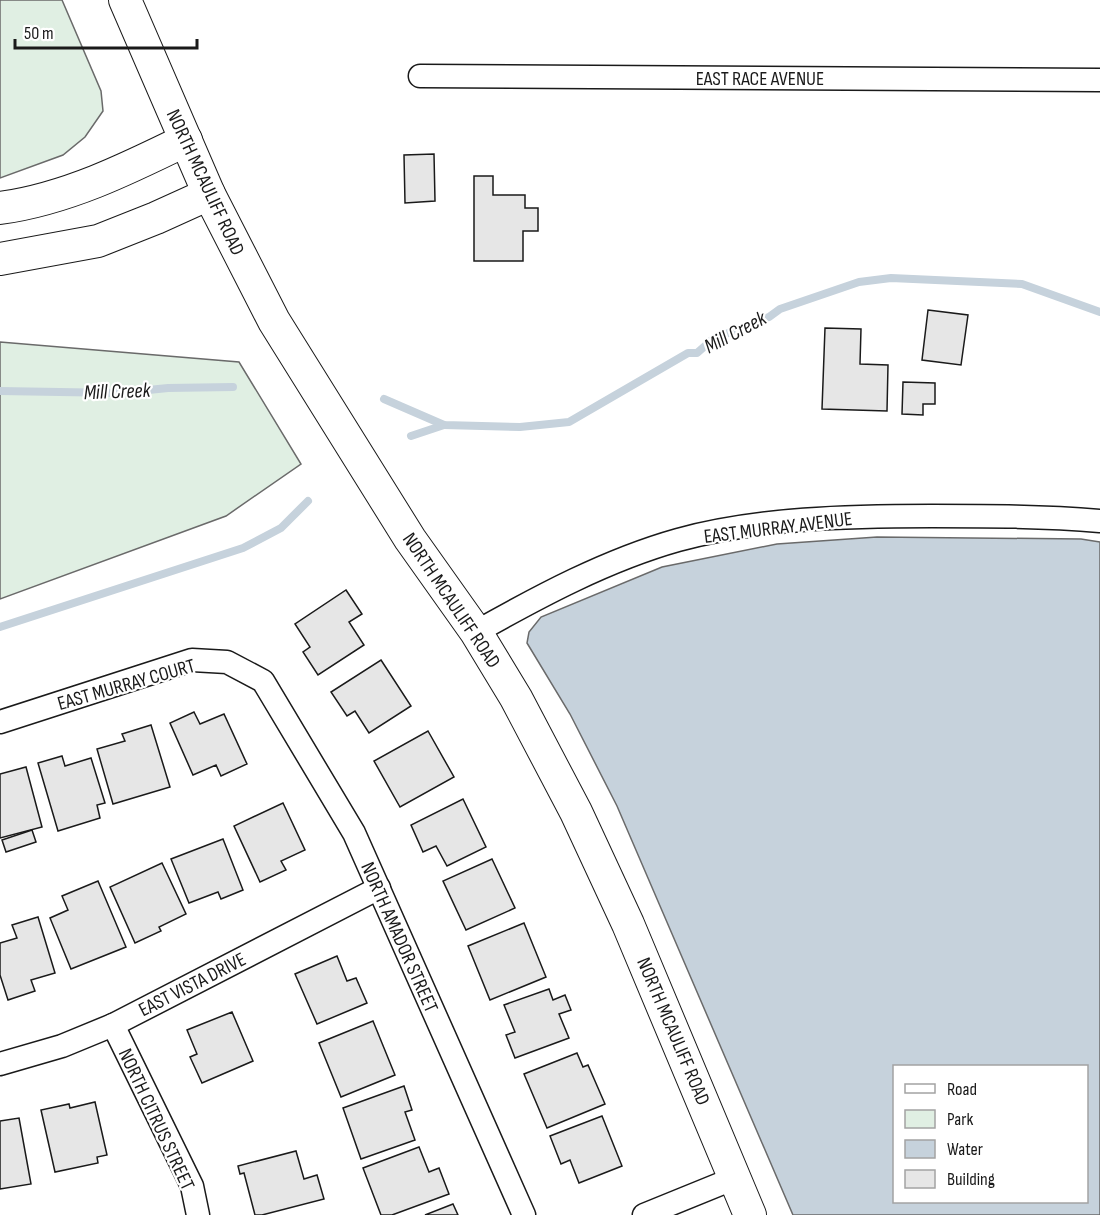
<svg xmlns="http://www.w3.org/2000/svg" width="1100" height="1215" viewBox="0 0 1100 1215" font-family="'Sofia Sans Condensed',sans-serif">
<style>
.green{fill:#e0efe3;stroke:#6a6a6a;stroke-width:1.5}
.water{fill:#c6d2dc;stroke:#6a6a6a;stroke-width:1.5;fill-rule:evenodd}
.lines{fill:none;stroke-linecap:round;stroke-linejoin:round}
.stream{stroke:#c6d2dc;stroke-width:8}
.building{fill:#e6e6e6;stroke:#1a1a1a;stroke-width:1.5}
.street-casing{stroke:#1a1a1a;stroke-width:25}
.secondary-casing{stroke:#1a1a1a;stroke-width:34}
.street{stroke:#fff;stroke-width:22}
.secondary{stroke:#fff;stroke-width:32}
.labels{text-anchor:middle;stroke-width:4.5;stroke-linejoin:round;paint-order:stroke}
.street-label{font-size:20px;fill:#1a1a1a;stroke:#fff}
.water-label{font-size:21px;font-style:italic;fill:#1a1a1a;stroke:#fff}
</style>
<rect width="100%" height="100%" fill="#fff"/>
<g class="green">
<polygon points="0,0 62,0 101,91 103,111 85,137 63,155 0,178"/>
<polygon points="0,342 239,362 301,464 226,516 0,599"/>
</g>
<path class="water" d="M877 537 1081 539 1100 542V1215H793L617 806 570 714 527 643 529 632 541 617 662 567 777 544ZM894 1066H1086V1202H894Z"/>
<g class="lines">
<g class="stream">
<polyline points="0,391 119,393 168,388 233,387"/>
<polyline points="384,399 444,425 520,427 569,422 688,353 697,353 713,339 769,317 780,309 859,282 891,278 1022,284 1100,312"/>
<polyline points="411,436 444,425"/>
<polyline points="0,627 243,548 281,528 308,501"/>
</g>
</g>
<g class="building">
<polygon points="434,154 435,201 405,203 404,155"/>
<polygon points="474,176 493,176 493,195 525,195 525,208 538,208 538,231 523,231 523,261 474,261"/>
<polygon points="928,310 968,315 961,365 922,360"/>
<polygon points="825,328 861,329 860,364 888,365 887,411 822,409"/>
<polygon points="903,382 935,383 935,404 923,404 923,415 902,414"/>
<polygon points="346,590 362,614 349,622 364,645 318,675 303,652 310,647 295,624"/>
<polygon points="381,660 411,706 369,733 355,711 347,716 331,692"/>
<polygon points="194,712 200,724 224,714 247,764 221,776 216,765 193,775 170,723"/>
<polygon points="151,725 170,787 113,804 97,749 125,741 122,734"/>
<polygon points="428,731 454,777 400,807 374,761"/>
<polygon points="62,756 65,766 91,758 105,803 97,805 100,818 58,831 38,763"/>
<polygon points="26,767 42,827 0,838 0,774"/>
<polygon points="463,799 486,847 447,866 436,846 423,852 411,825"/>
<polygon points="283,803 305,850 281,861 286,870 260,882 234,826"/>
<polygon points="32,830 36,842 6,852 2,840"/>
<polygon points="223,839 243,890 221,899 218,892 189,903 171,859"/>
<polygon points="492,859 515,908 466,930 443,881"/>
<polygon points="162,863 186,914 159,927 161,931 135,943 110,887"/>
<polygon points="98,881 126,947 71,969 50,918 68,910 62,896"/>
<polygon points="38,917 55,973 31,980 35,991 8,1000 0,975 0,943 17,938 12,925"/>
<polygon points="524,923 546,977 490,1000 468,946"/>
<polygon points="337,956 347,981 356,978 367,1003 317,1024 295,974"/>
<polygon points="549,989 553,1000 565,995 571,1010 559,1014 569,1038 515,1058 506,1035 515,1032 504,1005"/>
<polygon points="232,1012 253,1061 202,1083 190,1057 197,1054 187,1030"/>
<polygon points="373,1021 395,1075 341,1097 319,1043"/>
<polygon points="577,1053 583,1067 588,1065 605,1104 547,1128 524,1074"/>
<polygon points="404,1086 412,1110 405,1112 415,1140 361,1159 343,1108"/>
<polygon points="95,1102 107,1155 97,1157 98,1163 55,1172 41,1110 69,1104 70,1108"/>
<polygon points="602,1116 622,1166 579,1183 570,1160 561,1164 550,1136"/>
<polygon points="19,1118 31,1184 0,1189 0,1121"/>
<polygon points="419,1147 429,1172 439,1168 449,1194 392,1215 381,1215 363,1168"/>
<polygon points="296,1151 304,1179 317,1175 324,1199 262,1215 255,1215 244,1173 240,1174 238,1166"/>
<polygon points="453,1204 458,1215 425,1215"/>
</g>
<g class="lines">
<defs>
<g id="street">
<polyline points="420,76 1100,80"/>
<path d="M476 632C540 596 607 560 678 540 758 518 850 516 932 516 988 516 1044 516 1100 521"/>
<polyline points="0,722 192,660 227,662 263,681 354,833 524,1215"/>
<polyline points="113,1025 192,1186 198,1215"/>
<polyline points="0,1064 62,1046 113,1025 379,888"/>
<polyline points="644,1215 735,1178"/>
</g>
<g id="secondary">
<polyline points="125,0 209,194 274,321 410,539 476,632 516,698 576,812 628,924 750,1215"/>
<path d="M0 208C66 199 127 169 186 140"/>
<polyline points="0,259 98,241 156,218 209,194"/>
</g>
</defs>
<use href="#street" class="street-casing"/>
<use href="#secondary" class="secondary-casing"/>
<use href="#street" class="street"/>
<use href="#secondary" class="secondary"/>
</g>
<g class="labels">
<g class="street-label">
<text x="760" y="85">EAST RACE AVENUE</text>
<text transform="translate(206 182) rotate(65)" y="7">NORTH MCAULIFF ROAD</text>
<text transform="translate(778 527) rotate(-7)" y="7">EAST MURRAY AVENUE</text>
<text transform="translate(452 600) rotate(56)" y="7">NORTH MCAULIFF ROAD</text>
<text transform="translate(126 684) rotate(-16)" y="7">EAST MURRAY COURT</text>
<text transform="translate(400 937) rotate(66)" y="7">NORTH AMADOR STREET</text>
<text transform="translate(192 984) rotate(-27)" y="7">EAST VISTA DRIVE</text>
<text transform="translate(674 1031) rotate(67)" y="7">NORTH MCAULIFF ROAD</text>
<text transform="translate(157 1119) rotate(65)" y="7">NORTH CITRUS STREET</text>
</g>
<g class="water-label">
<text transform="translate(735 332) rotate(-28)" y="7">Mill Creek</text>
<text transform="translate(117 391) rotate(-2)" y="7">Mill Creek</text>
</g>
</g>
<rect x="893" y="1065" width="195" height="138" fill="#ffffff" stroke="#a3a3a3" stroke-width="1.5"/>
<rect x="905" y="1084" width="30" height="9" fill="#ffffff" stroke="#a3a3a3" stroke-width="1.5"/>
<text x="947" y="1095" font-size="18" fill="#1a1a1a">Road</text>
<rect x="905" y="1110" width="30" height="18" fill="#e0efe3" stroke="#a3a3a3" stroke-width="1.5"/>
<text x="947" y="1125" font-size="18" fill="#1a1a1a">Park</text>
<rect x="905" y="1140" width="30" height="18" fill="#c6d2dc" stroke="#a3a3a3" stroke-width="1.5"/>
<text x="947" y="1155" font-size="18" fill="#1a1a1a">Water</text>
<rect x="905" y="1170" width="30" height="18" fill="#e6e6e6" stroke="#a3a3a3" stroke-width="1.5"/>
<text x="947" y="1185" font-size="18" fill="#1a1a1a">Building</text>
<path d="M15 39v9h182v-9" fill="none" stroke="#1a1a1a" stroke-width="3"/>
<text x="24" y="39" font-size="18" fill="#1a1a1a" stroke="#ffffff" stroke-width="4.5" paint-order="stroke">50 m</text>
</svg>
